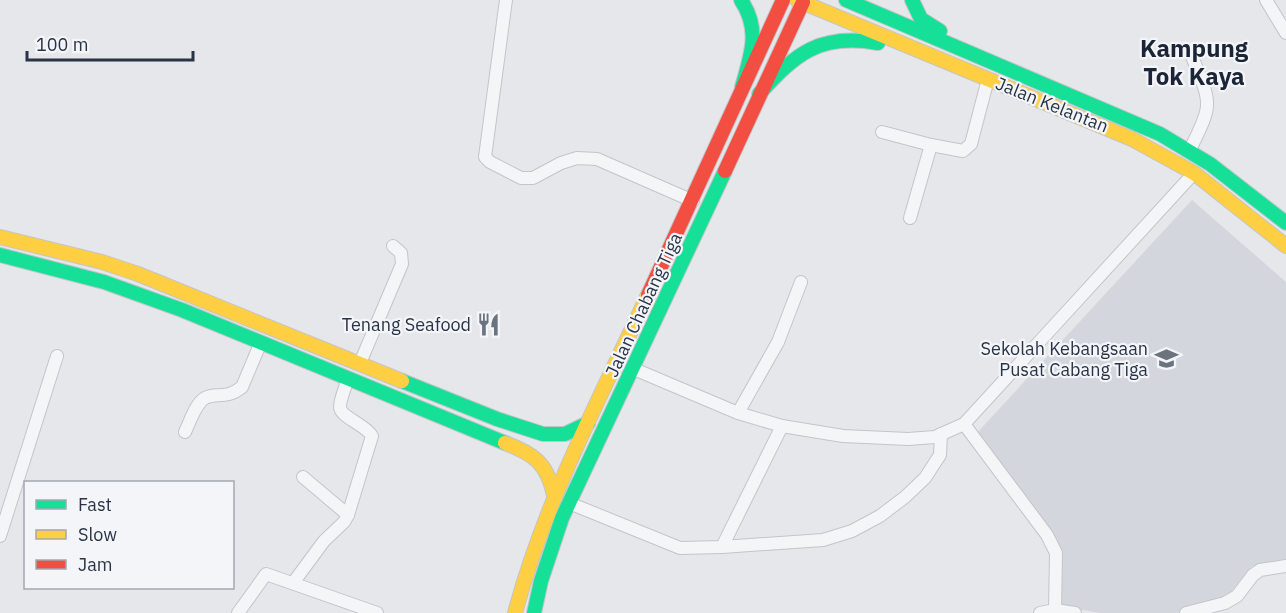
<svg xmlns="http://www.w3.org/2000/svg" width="1286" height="613" viewBox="0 0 1286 613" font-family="'IBM Plex Sans',sans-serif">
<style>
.built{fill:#d3d7dd}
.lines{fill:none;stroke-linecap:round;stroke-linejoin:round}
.street-casing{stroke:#c3c5c8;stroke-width:14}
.fast-casing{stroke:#c3c5c8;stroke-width:16}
.slow-casing{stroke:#c3c5c8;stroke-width:16}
.jam-casing{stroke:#c3c5c8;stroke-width:16}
.street{stroke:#f4f5f7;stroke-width:12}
.fast{stroke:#16e098;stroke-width:14}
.slow{stroke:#ffcf43;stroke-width:14}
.jam{stroke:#f24e42;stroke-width:14}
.labels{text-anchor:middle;stroke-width:4.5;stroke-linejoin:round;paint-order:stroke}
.street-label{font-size:18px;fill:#293446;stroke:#f3f5f9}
.poi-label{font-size:18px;fill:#293446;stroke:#f3f5f9;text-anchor:end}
.district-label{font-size:24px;font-weight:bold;fill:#1b2537;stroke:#f3f5f9}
</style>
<rect width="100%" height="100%" fill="#e5e7ea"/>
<polygon class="built" points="1192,200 1286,282 1286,563 1267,566 1252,566 1225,599 1178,613 1101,613 1058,606 1058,548 975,435"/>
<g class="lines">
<defs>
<g id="street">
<polyline points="506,0 485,157 490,162 521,178 533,178 561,163 577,158 597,159 693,201"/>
<polyline points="1266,0 1286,33"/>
<polyline points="882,132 931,145 963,151 971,144 988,79"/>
<path d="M1190 150C1196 136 1206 120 1207 106 1208 90 1197 71 1192 56"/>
<polyline points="910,218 931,145"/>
<polyline points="360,363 402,264 401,253 393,246"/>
<polyline points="634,369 738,413 782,426 843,436 908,439 935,437 964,424 1194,173"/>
<polyline points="738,413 778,342 801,282"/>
<polyline points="964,424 1047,535 1056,553 1055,610"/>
<path d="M185 432C190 422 195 404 205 398 216 392 226 400 242 387L261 342"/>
<polyline points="303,477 348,515"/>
<polyline points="569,503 680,548 722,547 823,540 852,531 880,516 905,497 925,478 936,461 940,455 941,434"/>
<polyline points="0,536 57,356"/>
<polyline points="722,547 782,426"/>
<path d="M293 583 324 541 344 522 348 515 372 436C366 425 340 417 340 407 340 398 346 387 348 378"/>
<polyline points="238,613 266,574 377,613"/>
<polyline points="1040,613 1055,610 1075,613"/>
<polyline points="1186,613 1225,603 1237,596 1253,575 1260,570 1286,566"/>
</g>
<g id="fast">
<path d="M741 0C761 30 751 55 742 87"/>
<polyline points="846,0 1160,134 1210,164 1286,223"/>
<polyline points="912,0 921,19 940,31"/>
<path d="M759 94C796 53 820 33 878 43"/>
<polyline points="0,255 104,282 182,310 505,443"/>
<polyline points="402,381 497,419 543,434 565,434 588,423"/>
<polyline points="534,613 541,581 562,518 725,171"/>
</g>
<g id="slow">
<polyline points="797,0 1132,139 1194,173 1286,246"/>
<polyline points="0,237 102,262 138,274 402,381"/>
<path d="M505 443C534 454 547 463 554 495"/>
<path d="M515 613C545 501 599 400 648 295"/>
</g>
<g id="jam">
<polyline points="725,171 803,2"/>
<polyline points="648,295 783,0"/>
</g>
</defs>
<use href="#street" class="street-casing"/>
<use href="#fast" class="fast-casing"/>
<use href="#slow" class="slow-casing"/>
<use href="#jam" class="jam-casing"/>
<use href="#street" class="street"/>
<use href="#fast" class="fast"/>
<use href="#slow" class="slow"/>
<use href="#jam" class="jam"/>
</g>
<defs>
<symbol id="restaurant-bare" viewBox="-9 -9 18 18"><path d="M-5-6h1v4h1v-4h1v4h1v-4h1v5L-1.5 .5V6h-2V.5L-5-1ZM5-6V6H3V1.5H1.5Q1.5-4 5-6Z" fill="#6b737f" stroke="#f3f5f9" stroke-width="2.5" paint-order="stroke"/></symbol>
<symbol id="school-bare" viewBox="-9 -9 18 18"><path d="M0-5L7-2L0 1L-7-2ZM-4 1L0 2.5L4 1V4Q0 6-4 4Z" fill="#6b737f" stroke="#f3f5f9" stroke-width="2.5" paint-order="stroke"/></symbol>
</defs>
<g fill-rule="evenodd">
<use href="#restaurant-bare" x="472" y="308" width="33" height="33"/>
<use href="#school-bare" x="1150" y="342" width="33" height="33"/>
</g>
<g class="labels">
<g class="street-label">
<text transform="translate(1052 105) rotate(22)" y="6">Jalan Kelantan</text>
<text transform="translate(644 305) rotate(-65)" y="6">Jalan Chabang Tiga</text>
</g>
<g class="poi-label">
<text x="471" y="331">Tenang Seafood</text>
<text x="1148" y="355">Sekolah Kebangsaan<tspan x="1148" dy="21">Pusat Cabang Tiga</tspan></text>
</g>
<g class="district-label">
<text x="1194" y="57">Kampung<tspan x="1194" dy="28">Tok Kaya</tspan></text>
</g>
</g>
<rect x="24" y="481" width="210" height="108" fill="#f3f5f9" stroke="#a2a8b1" stroke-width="1.5"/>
<rect x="36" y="500" width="30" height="9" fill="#16e098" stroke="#a2a8b1" stroke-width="1.5"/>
<text x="78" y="511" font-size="18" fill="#293446">Fast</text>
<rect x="36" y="530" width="30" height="9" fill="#ffcf43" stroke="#a2a8b1" stroke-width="1.5"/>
<text x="78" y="541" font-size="18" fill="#293446">Slow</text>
<rect x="36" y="560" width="30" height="9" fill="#f24e42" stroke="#a2a8b1" stroke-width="1.5"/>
<text x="78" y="571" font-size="18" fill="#293446">Jam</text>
<path d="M27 51v9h166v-9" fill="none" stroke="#293446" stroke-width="3"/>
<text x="36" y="51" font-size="18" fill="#293446" stroke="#f3f5f9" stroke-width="4.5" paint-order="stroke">100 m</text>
</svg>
